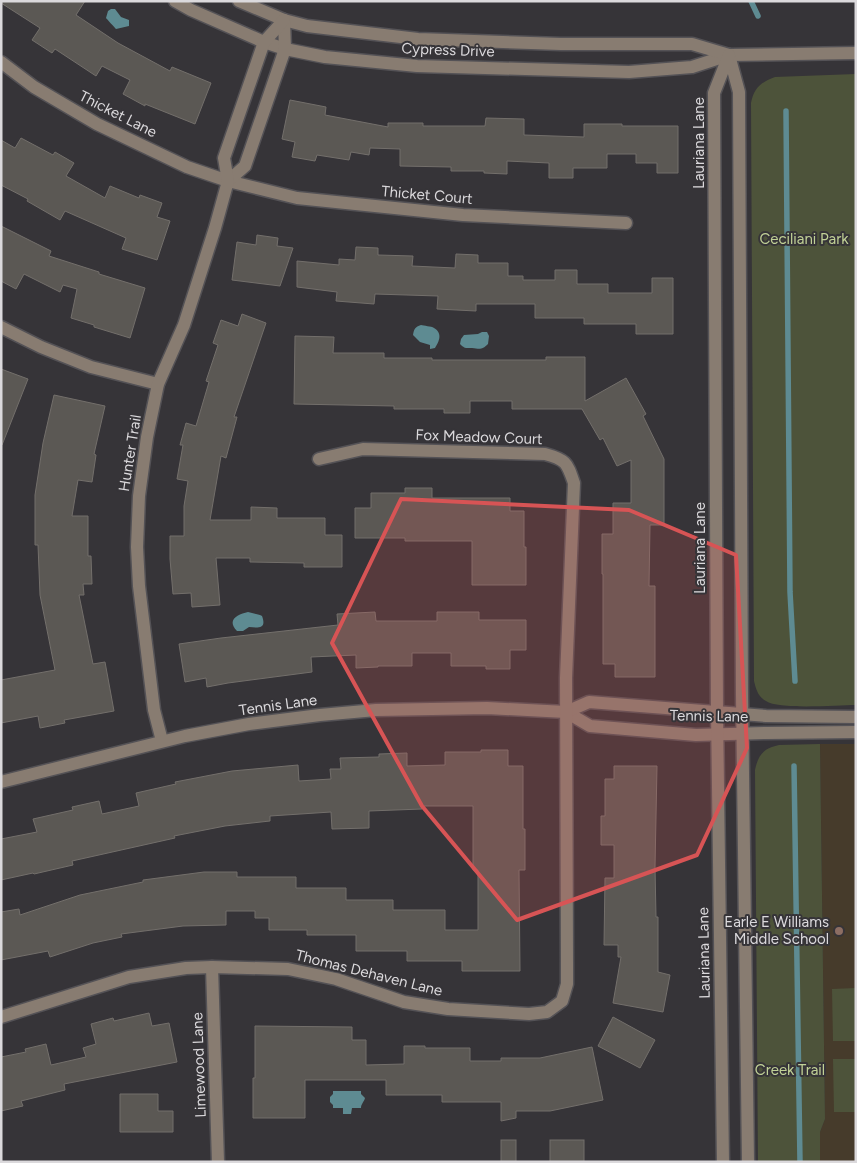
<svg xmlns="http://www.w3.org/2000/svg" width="857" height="1163" viewBox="0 0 857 1163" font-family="Figtree,sans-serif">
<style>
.education{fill:#463b2b}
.green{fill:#4d533a}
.water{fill:#5e8b92}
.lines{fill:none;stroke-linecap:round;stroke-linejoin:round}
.stream{stroke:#5e8b92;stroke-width:5.5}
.building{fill:#5b5854;stroke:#736f6b}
.minor-casing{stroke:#545256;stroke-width:15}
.minor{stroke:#887c71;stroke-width:12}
.marked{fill:#d75455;fill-opacity:0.2;stroke:#d75455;stroke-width:4;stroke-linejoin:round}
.education-dot{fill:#8d6e63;stroke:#363438;stroke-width:2}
.labels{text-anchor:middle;stroke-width:4;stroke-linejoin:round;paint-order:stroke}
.street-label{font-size:15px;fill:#dbd9dc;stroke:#363438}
.park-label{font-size:15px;fill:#c1d196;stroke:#363438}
.poi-label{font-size:15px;fill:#dbd9dc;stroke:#363438;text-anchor:end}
</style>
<rect width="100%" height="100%" fill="#363438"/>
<polygon class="education" points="820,744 856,744 856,1162 820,1162 820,1132 825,1119"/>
<g class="green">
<path d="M856 74V705C837 705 779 710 766 701 758 697 756 689 754 681L751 103C754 88 761 82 775 77Z"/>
<path d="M820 744 825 1119 820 1132V1162H758L755 770C758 755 764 748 779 745Z"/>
<polygon points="856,988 856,1041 833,1041 832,989"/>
<polygon points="833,1059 856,1059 856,1112 834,1112"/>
</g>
<g class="water">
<path d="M111 9H115L121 17 129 20V26L116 29C115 28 106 18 106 18L108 11Z"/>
<path d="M421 325C424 326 431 326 434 328 443 333 439 342 435 348L430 349V345L420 342 413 335C414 329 415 327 421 325Z"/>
<path d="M482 332H487L489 336 488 344C482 350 480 349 472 348 466 348 465 349 460 344L461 339 464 335 478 334Z"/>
<path d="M248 612 260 615 262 616C267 629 258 628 249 627L243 631H237C226 620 238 614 248 612Z"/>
<path d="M333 1091H361V1094L365 1098C364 1102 361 1104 361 1108H352L351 1114H343V1108H333V1105L330 1102V1097L333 1094Z"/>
</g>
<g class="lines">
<g class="stream">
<polyline points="751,1 758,16"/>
<polyline points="786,111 790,592 795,681"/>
<polyline points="794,766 800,1162"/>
</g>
</g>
<g class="building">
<polygon points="1,1 85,1 76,15 118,43 170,71 172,67 211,83 195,124 145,104 145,106 123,94 130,80 102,66 96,76 55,49 52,53 32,40 40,28 1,3"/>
<polygon points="290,100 326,107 325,115 388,127 388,123 423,123 423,126 485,126 486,118 524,119 524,135 584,137 584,124 622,124 622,126 678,126 678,173 657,173 657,163 636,163 636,154 607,154 607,168 573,168 573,178 549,178 549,163 507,161 507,174 484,173 484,171 451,171 451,167 400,166 400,149 370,148 369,155 351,152 349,160 317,155 315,161 292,157 295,142 282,139"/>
<polygon points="21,138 53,155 55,152 74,163 66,176 105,198 110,186 139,198 140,195 162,203 157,217 170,221 157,260 122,249 126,238 65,211 60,220 27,201 28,199 1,185 1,140 15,148"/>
<polygon points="1,226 51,251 49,256 99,272 99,274 145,288 130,338 94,327 94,325 71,318 77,289 63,285 60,292 24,274 16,289 1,281"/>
<polygon points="257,235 278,238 277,246 293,248 280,286 232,280 237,242 256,245"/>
<polygon points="356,247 378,248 378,255 413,256 412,266 455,268 456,254 478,255 478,263 508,263 508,276 523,276 523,280 555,280 555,270 577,270 577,284 608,284 608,293 652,293 652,278 673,278 673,334 636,334 636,324 584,324 584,318 535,318 535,304 476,304 476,311 437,309 438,296 375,294 374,304 336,301 337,292 297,287 297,261 339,265 339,259 355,260"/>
<polygon points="242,314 266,323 234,417 237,417 226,458 221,456 210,520 251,520 251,507 277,508 277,518 325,518 325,535 342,535 342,567 304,567 304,563 250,562 250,558 216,558 220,605 192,607 191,593 173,594 170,559 170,536 184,536 184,506 188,481 177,479 183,445 180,445 186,423 196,426 209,382 206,381 218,345 213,343 221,320 238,326"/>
<polygon points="295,336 334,337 333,353 384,353 384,358 432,358 432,360 546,360 546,357 585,357 585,401 626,378 646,414 643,416 664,459 664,525 650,525 649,586 655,586 655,677 615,677 615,664 603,664 603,574 602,574 602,534 613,534 613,503 631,503 631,460 617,466 603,438 600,440 582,409 512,409 512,401 470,401 470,413 444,413 444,409 394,409 394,406 294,404"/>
<polygon points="1,369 28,379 2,445 1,444"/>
<polygon points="54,395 105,406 94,454 96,455 92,482 78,480 72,516 88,516 88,556 91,556 92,584 83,584 84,595 79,595 93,664 105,662 114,711 64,720 65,723 40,728 38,716 1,723 1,680 55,670 40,595 38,545 35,545 35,495 43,443"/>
<polygon points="405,488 432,488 432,498 510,498 510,511 524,511 524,547 526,547 526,585 472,585 472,541 405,541 405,538 355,538 355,508 371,508 371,493 405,493"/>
<polygon points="375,612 376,621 437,621 437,612 479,612 479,620 526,620 526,650 510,650 510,669 486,669 486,666 451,666 451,653 412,653 412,666 378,666 378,667 356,668 356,655 311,657 312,672 228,683 207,687 206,678 185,682 179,644 221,638 338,625 337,614"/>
<polygon points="481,750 508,750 508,766 523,766 523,829 525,829 525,870 519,870 520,971 462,971 462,961 407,961 407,951 356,951 356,935 307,935 307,930 269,930 269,918 255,918 255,911 226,911 226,925 183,926 121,934 122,937 93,943 50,957 48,951 1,960 1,912 19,909 20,915 80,895 143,882 143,880 204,872 237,872 237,877 296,877 296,888 346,888 346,900 393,900 393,910 445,910 445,930 478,930 478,870 473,870 473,806 421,806 422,809 369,811 369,828 332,829 331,812 270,816 270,821 225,826 174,836 175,838 72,861 73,865 34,874 33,873 1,880 1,839 37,832 33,819 73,810 72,807 99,801 102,814 139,806 136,793 176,784 175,782 232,771 298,765 299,781 331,779 330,769 341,769 340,758 379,757 379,754 407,753 407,766 445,765 445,752 481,752"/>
<polygon points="614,766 657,766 655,867 656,917 658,917 658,972 670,975 663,1012 613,1003 621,957 618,957 618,945 604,945 605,878 614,878 614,845 601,845 601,816 605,816 605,779 614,779"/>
<polygon points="149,1013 152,1026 169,1023 177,1062 64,1084 65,1090 21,1101 23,1106 1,1111 1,1057 26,1052 25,1049 46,1044 51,1065 86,1057 83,1048 96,1044 91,1024 113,1018 114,1021"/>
<polygon points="613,1017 655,1040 640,1068 598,1046"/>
<polygon points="255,1026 352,1027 352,1040 366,1040 366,1065 404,1064 404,1046 425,1046 425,1048 470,1048 470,1061 501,1061 501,1058 540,1058 592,1047 603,1100 550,1111 516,1111 516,1118 501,1121 501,1102 442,1102 442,1095 386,1095 386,1080 305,1080 305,1118 253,1118 253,1078 255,1078"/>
<polygon points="120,1094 158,1094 158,1111 173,1111 173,1132 120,1132"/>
<rect x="501" y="1140" width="15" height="22"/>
<rect x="550" y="1140" width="34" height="22"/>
</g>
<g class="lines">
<defs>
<g id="minor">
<polyline points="175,1 191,10 264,42 285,49 325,57 417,66 629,72 692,67 729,55 856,53"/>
<polyline points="239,1 284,20 307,26 418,39 561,44 692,44 729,55"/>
<polyline points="729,55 739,92 742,695 748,1162"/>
<polyline points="1,62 34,87 97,124 187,167 228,181 297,198 463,215 626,223"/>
<polyline points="228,181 245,166 285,49 284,20"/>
<polyline points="1,327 41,347 91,367 158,384"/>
<polyline points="566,712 590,726 696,735 766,733 856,732"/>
<polyline points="162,741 154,710 139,586 137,547 139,496 147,437 158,384 184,325 215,228 228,181 224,158 264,42 284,20"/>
<polyline points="1,782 185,736 249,724 320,715 376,710 487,708 566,712 589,702 766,716 856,717"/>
<polyline points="212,967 218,1162"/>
<path d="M1 1017 129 977 186 968 212 967 288 969 336 979 404 1002 448 1009 529 1014 547 1012 562 1001 567 984V962L566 678 574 483C567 463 567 460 545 454L363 449 319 459"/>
<polyline points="723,1162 717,712 714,93 729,55"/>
</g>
</defs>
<use href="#minor" class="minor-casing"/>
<use href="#minor" class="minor"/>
</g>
<path class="marked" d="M401 499 629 510 736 555 747 748 697 855 517 920 422 806 332 643Z"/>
<circle class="education-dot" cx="839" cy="931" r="5"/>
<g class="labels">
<g class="street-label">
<text transform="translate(448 50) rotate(2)" y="5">Cypress Drive</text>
<text transform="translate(118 114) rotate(27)" y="5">Thicket Lane</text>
<text transform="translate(699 143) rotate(-90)" y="5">Lauriana Lane</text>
<text transform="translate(427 195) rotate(5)" y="5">Thicket Court</text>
<text transform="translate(479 437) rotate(2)" y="5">Fox Meadow Court</text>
<text transform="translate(130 453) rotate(-81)" y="5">Hunter Trail</text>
<text transform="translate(700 548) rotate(-90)" y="5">Lauriana Lane</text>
<text transform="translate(278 705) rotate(-8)" y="5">Tennis Lane</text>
<text transform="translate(709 716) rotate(1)" y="5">Tennis Lane</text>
<text transform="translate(704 953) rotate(-91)" y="5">Lauriana Lane</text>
<text transform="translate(369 973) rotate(14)" y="5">Thomas Dehaven Lane</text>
<text transform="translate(199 1065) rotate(-92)" y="5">Limewood Lane</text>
</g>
<g class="park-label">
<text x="804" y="244">Ceciliani Park</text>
<text x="790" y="1075">Creek Trail</text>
</g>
<g class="poi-label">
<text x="829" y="927">Earle E Williams<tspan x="829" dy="17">Middle School</tspan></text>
</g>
</g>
<rect width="857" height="1163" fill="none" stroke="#dbd9dc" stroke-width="5"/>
</svg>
